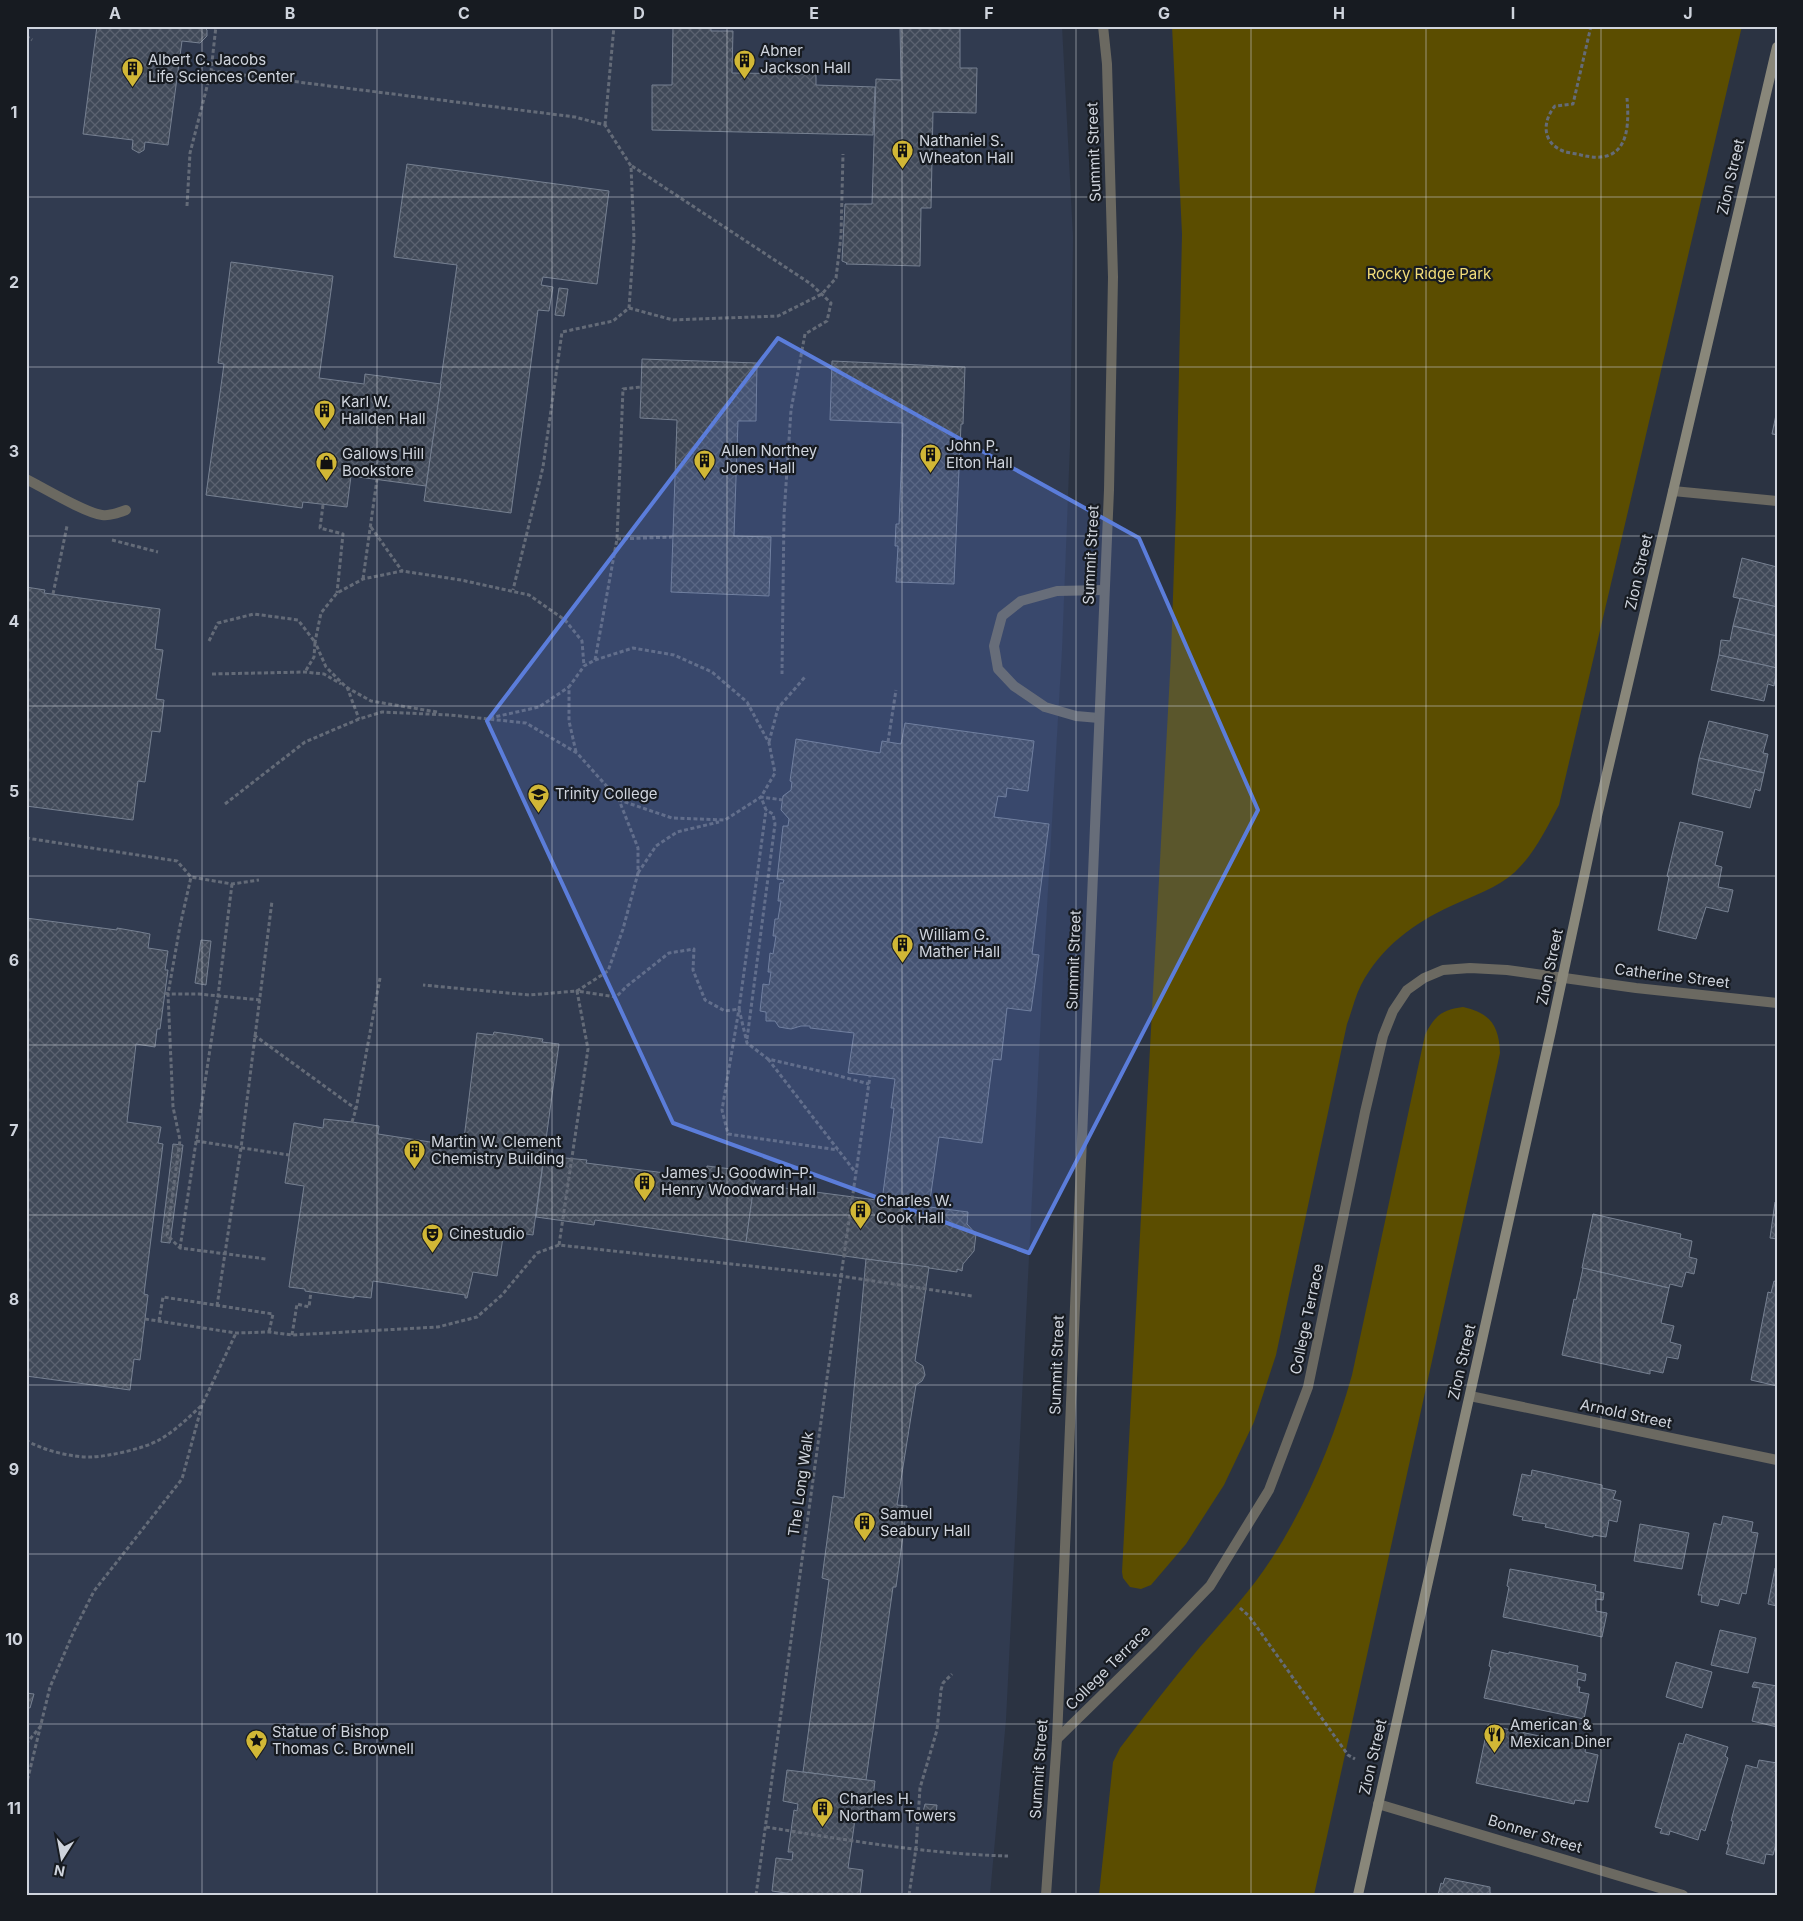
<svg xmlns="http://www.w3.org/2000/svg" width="1803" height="1921" viewBox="0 0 1803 1921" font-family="Inter,sans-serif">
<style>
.built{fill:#313b50}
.green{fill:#5b4d00}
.building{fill:url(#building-cross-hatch);stroke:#768091}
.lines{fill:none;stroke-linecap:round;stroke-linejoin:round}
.path{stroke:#646b78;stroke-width:3;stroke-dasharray:4 2.5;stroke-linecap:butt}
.service{stroke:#6b6961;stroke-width:10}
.minor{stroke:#6b6961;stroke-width:10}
.secondary{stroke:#89877a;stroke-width:10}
.marked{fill:#5b7dda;fill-opacity:0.2;stroke:#5b7dda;stroke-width:4;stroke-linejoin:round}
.grid{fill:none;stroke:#cfd4dd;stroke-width:1;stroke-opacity:0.55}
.labels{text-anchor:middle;stroke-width:4.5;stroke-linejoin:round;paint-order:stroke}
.poi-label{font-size:15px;fill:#cfd4dd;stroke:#171b21;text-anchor:start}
.street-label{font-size:15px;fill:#cfd4dd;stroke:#171b21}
.park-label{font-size:15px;fill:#f2dc79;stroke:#171b21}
.neatline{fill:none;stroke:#cfd4dd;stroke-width:2}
.grid-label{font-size:16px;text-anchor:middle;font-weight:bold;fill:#cfd4dd}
</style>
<defs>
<pattern id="building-cross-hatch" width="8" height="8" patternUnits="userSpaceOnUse" patternTransform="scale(1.25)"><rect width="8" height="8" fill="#404958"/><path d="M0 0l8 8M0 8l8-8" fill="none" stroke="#5b6270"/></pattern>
</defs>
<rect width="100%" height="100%" fill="#2b3342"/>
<polygon class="built" points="26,26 1062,26 1073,237 1070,445 1062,650 1043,976 1006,1720 990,1895 26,1895"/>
<g class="green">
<path d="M1172 26H1742L1559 805C1546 829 1535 853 1515 872 1497 888 1473 896 1451 906 1414 923 1381 947 1361 985 1355 997 1352 1011 1347 1024L1276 1355 1254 1422 1224 1485 1186 1544 1151 1585 1141 1589 1130 1587 1123 1578 1122 1572 1171 655 1176 508 1182 234Z"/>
<path d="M1463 1007C1490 1013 1499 1025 1500 1053L1314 1895H1099L1113 1762 1120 1748C1146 1714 1172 1680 1200 1647 1225 1618 1251 1591 1272 1558 1308 1502 1334 1439 1352 1375L1425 1035C1435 1015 1442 1010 1463 1007Z"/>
</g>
<g class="building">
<polygon points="97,26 203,26 207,30 207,36 200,43 182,41 168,145 145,142 144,150 139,153 132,149 133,140 83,134"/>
<polygon points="673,26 711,26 711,31 733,31 732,73 816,74 816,85 875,87 873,135 652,130 652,85 672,85"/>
<polygon points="900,26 960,26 960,68 977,68 976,113 933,112 931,208 921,208 920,266 846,264 847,263 842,261 845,204 872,204 876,79 901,80"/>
<polygon points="407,164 609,191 597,284 543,277 541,285 553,287 549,311 538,310 511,513 424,501 457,265 394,257"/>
<polygon points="231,262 333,276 319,378 364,384 365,374 441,384 426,486 351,476 347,507 303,502 302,508 206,495 224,364 218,363"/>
<polygon points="559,288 568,289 564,316 555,315"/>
<polygon points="642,359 757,363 756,421 738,421 734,536 771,537 769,596 671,592 677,420 640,418"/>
<polygon points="832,361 965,367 963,424 961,424 954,584 896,582 898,546 895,546 896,524 899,524 903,423 830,420"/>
<polygon points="1777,410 1777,435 1772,434"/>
<polygon points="1742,558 1777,567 1777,607 1733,597"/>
<polygon points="26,587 45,590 44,593 160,609 155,649 163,650 156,699 164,700 160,732 152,731 145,782 138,781 133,820 26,806"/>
<polygon points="1740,598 1777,607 1777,636 1733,626"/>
<polygon points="1733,626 1777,636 1777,668 1719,655 1721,640 1730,641"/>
<polygon points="1719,655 1777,668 1774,686 1768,684 1764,701 1711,690"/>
<polygon points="1709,721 1768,735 1763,753 1768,754 1764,773 1699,758"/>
<polygon points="905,723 1034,741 1028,791 1007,788 1006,797 998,796 994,817 1049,824 1032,954 1039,955 1031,1011 1007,1008 1001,1060 993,1059 982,1143 939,1137 929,1207 882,1201 894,1108 891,1108 895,1079 848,1073 854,1033 810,1028 810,1026 801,1026 791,1029 779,1027 775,1021 766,1021 766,1012 760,1011 763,984 769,985 771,972 768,972 770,953 773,954 776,936 773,936 775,919 778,919 781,901 778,901 780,883 783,883 784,880 777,879 783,826 788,826 789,819 781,810 783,796 791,790 792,782 790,781 796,739 880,753 882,741 901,744"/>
<polygon points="1699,758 1764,773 1760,791 1755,789 1750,808 1692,794"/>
<polygon points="1680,822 1723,832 1715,865 1722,867 1718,887 1733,890 1728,912 1706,907 1696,939 1658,930 1669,877 1667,876"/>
<polygon points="26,918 117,930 117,928 140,932 150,934 148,948 168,951 165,970 168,970 160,1029 157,1029 155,1047 136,1044 127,1122 161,1127 158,1143 163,1144 144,1294 148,1295 140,1360 134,1359 130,1390 26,1376"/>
<polygon points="201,940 211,941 206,985 195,983"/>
<polygon points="494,1032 543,1039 542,1042 559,1044 533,1235 504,1231 497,1276 473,1272 467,1298 465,1298 465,1295 373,1281 371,1298 354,1296 354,1298 305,1291 305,1289 289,1287 304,1186 285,1183 294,1123 323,1128 324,1119 352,1122 379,1126 378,1134 463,1147 477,1033 493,1035"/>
<polygon points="173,1144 183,1145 170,1243 161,1242"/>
<polygon points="544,1156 587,1160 586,1163 705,1178 707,1166 756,1172 746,1242 595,1220 594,1225 536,1217"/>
<polygon points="754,1184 968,1212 967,1224 976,1234 974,1251 963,1264 962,1271 957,1269 957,1272 746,1242"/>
<polygon points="1775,1202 1777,1202 1777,1239 1770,1238"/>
<polygon points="1593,1214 1681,1234 1680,1238 1692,1241 1689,1257 1697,1259 1694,1274 1686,1272 1682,1287 1670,1284 1669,1288 1582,1268"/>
<polygon points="866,1259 929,1267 915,1361 923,1366 925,1375 922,1381 916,1385 897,1505 907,1506 896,1587 893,1587 866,1780 803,1772 829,1580 822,1578 833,1496 844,1498"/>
<polygon points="1583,1268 1669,1288 1661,1323 1674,1326 1670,1342 1681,1345 1678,1359 1667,1357 1663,1373 1650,1370 1650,1374 1562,1355 1574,1299 1576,1300"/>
<polygon points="1774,1281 1777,1282 1777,1386 1751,1380 1768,1292 1771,1293"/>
<polygon points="1532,1470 1602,1485 1602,1488 1616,1491 1613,1499 1621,1501 1617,1522 1609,1520 1606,1537 1593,1535 1593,1537 1545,1527 1546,1524 1522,1520 1523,1517 1513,1515 1522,1474 1531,1476"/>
<polygon points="1723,1516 1753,1522 1751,1532 1758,1533 1746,1594 1742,1593 1739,1604 1720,1599 1718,1606 1701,1602 1702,1595 1698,1595 1714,1523 1721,1525"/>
<polygon points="1640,1524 1689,1533 1682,1569 1634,1561"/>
<polygon points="1775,1568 1777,1569 1777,1606 1768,1604"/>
<polygon points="1510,1569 1596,1585 1595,1591 1604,1593 1603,1600 1596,1599 1596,1611 1607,1613 1602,1637 1503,1617 1509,1587 1507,1586"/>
<polygon points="1720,1630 1756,1638 1748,1673 1711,1665"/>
<polygon points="1492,1650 1509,1654 1509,1652 1578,1666 1577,1672 1586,1674 1585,1681 1578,1679 1577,1687 1580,1687 1579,1692 1589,1694 1584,1719 1484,1698 1491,1667 1489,1666"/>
<polygon points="1676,1662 1712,1672 1702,1708 1666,1697"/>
<polygon points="1754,1682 1777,1686 1777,1727 1752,1721 1760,1688 1752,1687"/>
<polygon points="26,1693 34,1694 30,1708 26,1707"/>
<polygon points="1488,1725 1586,1746 1585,1752 1598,1755 1588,1802 1575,1800 1574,1804 1476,1783"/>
<polygon points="1686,1734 1728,1747 1725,1756 1728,1758 1705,1831 1701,1829 1698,1840 1670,1831 1669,1835 1660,1833 1662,1829 1655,1827 1679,1743 1683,1744"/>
<polygon points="1759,1760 1777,1763 1775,1772 1777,1772 1777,1840 1773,1855 1766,1854 1764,1864 1726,1854 1729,1844 1727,1844 1733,1821 1731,1821 1746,1765 1757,1768"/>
<polygon points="787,1770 875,1781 871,1814 856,1812 852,1841 848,1868 863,1870 860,1895 800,1895 772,1891 776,1858 792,1860 793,1852 788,1852 794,1810 797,1811 798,1804 783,1801"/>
<polygon points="925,1804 937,1805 936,1814 923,1812"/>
<polygon points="1445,1878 1490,1887 1490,1893 1497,1895 1438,1895 1441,1883 1443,1884"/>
</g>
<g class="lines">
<g class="path">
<path d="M1591 26 1573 104 1555 106C1544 119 1541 139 1559 149 1565 153 1574 153 1581 155 1626 166 1630 133 1627 98"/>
<polyline points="26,36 32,40"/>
<polyline points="211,71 575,117 605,125 631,166 634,239 629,308 613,321 562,332 543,467 513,590"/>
<polyline points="605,125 614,26"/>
<polyline points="632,166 811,284 831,303 827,321 805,334 791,410 784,515 782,674"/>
<polyline points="187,206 190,153 211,71 216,26"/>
<polyline points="629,308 673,320 778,316 822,294 836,278 841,236 843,154"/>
<polyline points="323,505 320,528 343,534 337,593"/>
<polyline points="371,527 402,571"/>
<polyline points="617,539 673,537"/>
<polyline points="112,540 158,552"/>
<polyline points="363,579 377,479"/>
<polyline points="53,594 67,526"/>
<polyline points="209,641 218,623 254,614 298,620 315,642 314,657 305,672"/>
<polyline points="595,660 617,539 623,389 641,387"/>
<polyline points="212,674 305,672 324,674 341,684"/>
<polyline points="347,687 359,719"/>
<polyline points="437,712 371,701 346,687 326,667 315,642 321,613 337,593 363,579 402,571 461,580 529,595 565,620 582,641 584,666"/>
<polyline points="490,718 539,707 569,687"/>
<polyline points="769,742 778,708 805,677"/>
<polyline points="888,742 896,690"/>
<polyline points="576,752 569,721 569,687 584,666 595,660 633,648 674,655 712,672 747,702 769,743 775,773 761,797 725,820 672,818 619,800"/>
<polyline points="783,800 761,797 766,810 739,1009 722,1110 728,1134 838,1150"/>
<polyline points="225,804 305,742 359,719 382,712 450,715 526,723 577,753 619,800 638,848 638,873 623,929 608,971 577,991 529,995 423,985"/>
<polyline points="26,838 177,861 191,877 232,884 259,880"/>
<polyline points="638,873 656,846 677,832 719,822"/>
<polyline points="165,993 168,994 180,926 191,877"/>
<polyline points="260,1000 199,994 168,994 173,1107 180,1140 167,1235 180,1248 266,1259"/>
<polyline points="254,1035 356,1109"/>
<polyline points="747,1039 775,824 773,814 766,810"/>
<polyline points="768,1059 856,1173"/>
<polyline points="352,1122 356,1109 380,978"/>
<polyline points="196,1141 289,1155"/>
<polyline points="559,1245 588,1049 577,991 616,997 627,986 669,953 694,949 693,970 705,1000 725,1011 739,1009 747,1043 768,1059 828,1073 869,1084"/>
<polyline points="180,1248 218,996 232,884"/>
<polyline points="217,1306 241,1148 272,901"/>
<polyline points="145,1319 236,1333 269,1332 292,1335 438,1327 477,1317 502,1295 537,1253 559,1245 841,1276 972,1296"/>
<polyline points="159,1321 163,1297 273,1314 269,1332"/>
<polyline points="292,1335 297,1304 309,1307 311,1292"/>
<path d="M26 1440C41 1450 74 1458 92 1457 110 1456 143 1449 159 1440 175 1431 188 1418 201 1406"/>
<polyline points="1240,1608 1249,1616 1348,1755 1355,1759"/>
<polyline points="26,1744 40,1727"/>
<polyline points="26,1786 50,1687 74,1631 94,1591 182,1479 202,1405 236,1333"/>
<path d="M766 1827C846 1840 927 1854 1008 1856"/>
<polyline points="756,1895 841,1276 870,1076"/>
<polyline points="909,1895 916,1848 920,1788 937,1730 941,1690 943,1683 952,1674"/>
</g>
<polyline class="service" points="1099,718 1076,716 1045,707 1014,686 998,669 994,646 1002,616 1021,601 1057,591 1104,590"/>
<g class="minor">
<path d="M26 479C44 488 85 513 102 515 110 516 118 513 126 510"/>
<polyline points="1673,491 1777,501"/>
<polyline points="1470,1396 1777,1460"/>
<polyline points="1057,1739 1151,1647 1210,1586 1269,1490 1308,1387 1365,1112 1383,1036 1393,1011 1407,990 1424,978 1443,970 1470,968 1507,970 1636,988 1777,1003"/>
<polyline points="1378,1804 1683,1895"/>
<polyline points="1046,1895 1057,1739 1109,490 1113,277 1107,64 1103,26"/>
</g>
<polyline class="secondary" points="1358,1895 1551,1031 1597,816 1777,47"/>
</g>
<path class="marked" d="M778 338 1139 538 1258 810 1029 1253 673 1123 487 721Z"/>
<path class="grid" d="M202 26V1895M377 26V1895M552 26V1895M727 26V1895M902 26V1895M1076 26V1895M1251 26V1895M1426 26V1895M1601 26V1895M26 197H1777M26 367H1777M26 536H1777M26 706H1777M26 876H1777M26 1045H1777M26 1215H1777M26 1385H1777M26 1554H1777M26 1724H1777"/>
<defs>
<symbol id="building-pin" viewBox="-11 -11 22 30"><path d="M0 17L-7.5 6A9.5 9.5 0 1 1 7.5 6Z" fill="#d1b736" stroke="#171b21"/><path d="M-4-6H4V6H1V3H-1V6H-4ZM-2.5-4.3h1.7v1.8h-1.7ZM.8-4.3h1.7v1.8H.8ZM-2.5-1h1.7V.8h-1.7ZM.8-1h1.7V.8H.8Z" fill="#111"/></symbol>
<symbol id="shop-pin" viewBox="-11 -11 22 30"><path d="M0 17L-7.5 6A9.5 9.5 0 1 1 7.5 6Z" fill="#d1b736" stroke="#171b21"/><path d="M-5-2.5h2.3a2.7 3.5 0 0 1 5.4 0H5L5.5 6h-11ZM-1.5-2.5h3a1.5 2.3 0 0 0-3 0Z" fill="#111"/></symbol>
<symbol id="university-pin" viewBox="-11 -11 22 30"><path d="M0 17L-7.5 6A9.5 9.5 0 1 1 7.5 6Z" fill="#d1b736" stroke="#171b21"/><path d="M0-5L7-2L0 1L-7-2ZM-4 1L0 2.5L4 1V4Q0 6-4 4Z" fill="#111"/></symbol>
<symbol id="theatre-pin" viewBox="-11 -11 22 30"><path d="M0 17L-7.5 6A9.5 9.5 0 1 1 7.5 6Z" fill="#d1b736" stroke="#171b21"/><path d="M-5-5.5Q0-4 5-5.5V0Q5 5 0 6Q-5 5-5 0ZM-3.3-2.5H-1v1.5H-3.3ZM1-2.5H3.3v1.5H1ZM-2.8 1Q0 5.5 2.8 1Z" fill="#111"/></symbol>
<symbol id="restaurant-pin" viewBox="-11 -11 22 30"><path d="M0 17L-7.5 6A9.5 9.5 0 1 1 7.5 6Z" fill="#d1b736" stroke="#171b21"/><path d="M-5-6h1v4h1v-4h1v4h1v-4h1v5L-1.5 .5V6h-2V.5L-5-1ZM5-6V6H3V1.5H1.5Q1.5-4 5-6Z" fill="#111"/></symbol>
<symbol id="sight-pin" viewBox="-11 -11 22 30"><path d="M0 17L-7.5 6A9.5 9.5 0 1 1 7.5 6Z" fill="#d1b736" stroke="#171b21"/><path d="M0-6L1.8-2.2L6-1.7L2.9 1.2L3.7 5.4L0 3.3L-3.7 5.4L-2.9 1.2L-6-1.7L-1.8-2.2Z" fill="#111"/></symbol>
</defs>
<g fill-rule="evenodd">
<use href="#building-pin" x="732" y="48" width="25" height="34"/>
<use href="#building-pin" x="120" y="56" width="25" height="34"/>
<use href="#building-pin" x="890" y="138" width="25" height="34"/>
<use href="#building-pin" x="312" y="398" width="25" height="34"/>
<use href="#building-pin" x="918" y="442" width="25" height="34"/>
<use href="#building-pin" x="692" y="448" width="25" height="34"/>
<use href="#shop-pin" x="314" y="450" width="25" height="34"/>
<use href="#university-pin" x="526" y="782" width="25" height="34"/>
<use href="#building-pin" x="890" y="932" width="25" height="34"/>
<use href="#building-pin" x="402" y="1138" width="25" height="34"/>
<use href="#building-pin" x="632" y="1170" width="25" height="34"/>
<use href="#building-pin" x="848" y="1198" width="25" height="34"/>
<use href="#theatre-pin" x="420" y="1222" width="25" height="34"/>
<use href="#building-pin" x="852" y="1510" width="25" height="34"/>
<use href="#restaurant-pin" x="1482" y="1722" width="25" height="34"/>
<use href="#sight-pin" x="244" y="1728" width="25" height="34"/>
<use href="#building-pin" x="810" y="1796" width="25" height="34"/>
</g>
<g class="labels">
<g class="poi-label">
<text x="760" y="56">Abner<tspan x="760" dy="17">Jackson Hall</tspan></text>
<text x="148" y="65">Albert C. Jacobs<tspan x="148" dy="17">Life Sciences Center</tspan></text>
<text x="919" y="146">Nathaniel S.<tspan x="919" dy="17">Wheaton Hall</tspan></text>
<text x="341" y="407">Karl W.<tspan x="341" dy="17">Hallden Hall</tspan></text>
<text x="946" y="451">John P.<tspan x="946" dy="17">Elton Hall</tspan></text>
<text x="721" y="456">Allen Northey<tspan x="721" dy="17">Jones Hall</tspan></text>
<text x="342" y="459">Gallows Hill<tspan x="342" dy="17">Bookstore</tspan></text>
<text x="555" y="799">Trinity College</text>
<text x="919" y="940">William G.<tspan x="919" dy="17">Mather Hall</tspan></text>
<text x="431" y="1147">Martin W. Clement<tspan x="431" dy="17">Chemistry Building</tspan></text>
<text x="661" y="1178">James J. Goodwin–P.<tspan x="661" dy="17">Henry Woodward Hall</tspan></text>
<text x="876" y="1206">Charles W.<tspan x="876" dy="17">Cook Hall</tspan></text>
<text x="449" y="1239">Cinestudio</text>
<text x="880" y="1519">Samuel<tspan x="880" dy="17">Seabury Hall</tspan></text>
<text x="1510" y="1730">American &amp;<tspan x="1510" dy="17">Mexican Diner</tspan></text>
<text x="272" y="1737">Statue of Bishop<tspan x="272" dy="17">Thomas C. Brownell</tspan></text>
<text x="839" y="1804">Charles H.<tspan x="839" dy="17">Northam Towers</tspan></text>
</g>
<g class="street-label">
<text transform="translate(1094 152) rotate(-92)" y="5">Summit Street</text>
<text transform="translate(1731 177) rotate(-77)" y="5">Zion Street</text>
<text transform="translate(1091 555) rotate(-87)" y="5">Summit Street</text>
<text transform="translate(1639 572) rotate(-77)" y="5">Zion Street</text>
<text transform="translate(1074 960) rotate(-88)" y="5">Summit Street</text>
<text transform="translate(1550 967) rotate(-78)" y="5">Zion Street</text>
<text transform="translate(1672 976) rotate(7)" y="5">Catherine Street</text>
<text transform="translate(1307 1319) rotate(-78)" y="5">College Terrace</text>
<text transform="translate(1462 1362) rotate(-77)" y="5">Zion Street</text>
<text transform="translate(1057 1365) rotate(-88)" y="5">Summit Street</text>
<text transform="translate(1626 1414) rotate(12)" y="5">Arnold Street</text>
<text transform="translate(801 1484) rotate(-82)" y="5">The Long Walk</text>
<text transform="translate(1108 1668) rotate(-45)" y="5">College Terrace</text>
<text transform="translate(1373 1757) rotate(-77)" y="5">Zion Street</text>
<text transform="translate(1039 1769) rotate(-86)" y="5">Summit Street</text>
<text transform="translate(1535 1834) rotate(17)" y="5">Bonner Street</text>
</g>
<g class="park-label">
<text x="1429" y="279">Rocky Ridge Park</text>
</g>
</g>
<rect width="1803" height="1921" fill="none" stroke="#171b21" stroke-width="55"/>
<g transform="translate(62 1858) rotate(191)" stroke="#171b21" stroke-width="4" paint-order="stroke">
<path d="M0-4L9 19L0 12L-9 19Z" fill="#cfd4dd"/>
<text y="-8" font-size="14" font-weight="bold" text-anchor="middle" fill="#cfd4dd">N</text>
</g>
<rect x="28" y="28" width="1748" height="1866" class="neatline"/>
<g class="grid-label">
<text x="115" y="19">A</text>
<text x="290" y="19">B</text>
<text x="464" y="19">C</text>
<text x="639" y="19">D</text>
<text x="814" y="19">E</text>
<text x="989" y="19">F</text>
<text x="1164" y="19">G</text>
<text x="1339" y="19">H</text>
<text x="1513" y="19">I</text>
<text x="1688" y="19">J</text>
<text x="14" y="118">1</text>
<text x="14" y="288">2</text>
<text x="14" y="457">3</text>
<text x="14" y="627">4</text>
<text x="14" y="797">5</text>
<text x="14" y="966">6</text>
<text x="14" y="1136">7</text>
<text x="14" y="1305">8</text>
<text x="14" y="1475">9</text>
<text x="14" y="1645">10</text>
<text x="14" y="1814">11</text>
</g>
</svg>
